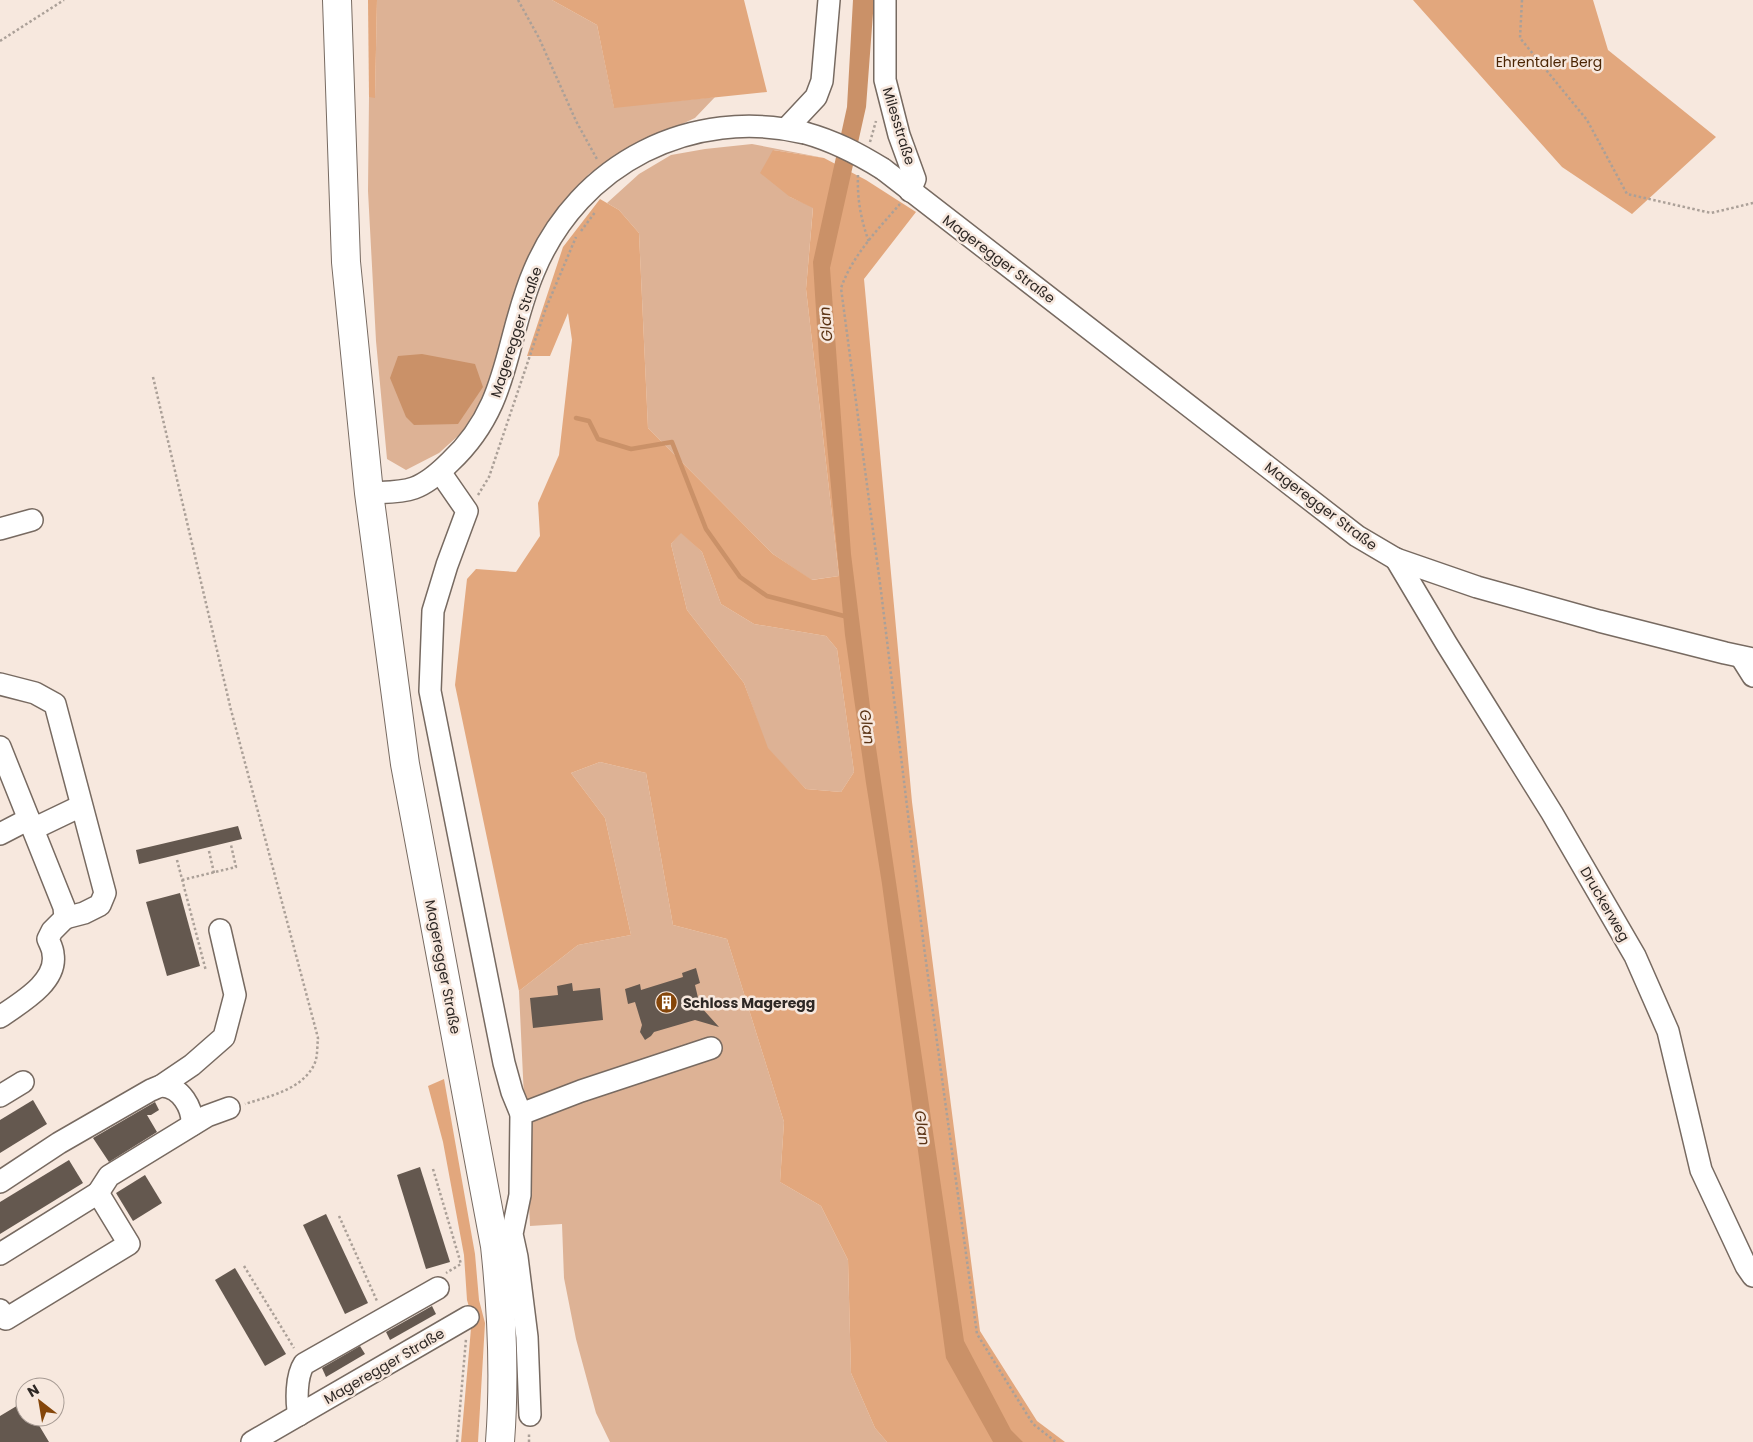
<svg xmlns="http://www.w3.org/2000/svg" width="1753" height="1442" viewBox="0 0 1753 1442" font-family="Poppins,sans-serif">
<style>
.green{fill:#ddb295}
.forest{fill:#e2a77d;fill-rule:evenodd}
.water{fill:#ca9168}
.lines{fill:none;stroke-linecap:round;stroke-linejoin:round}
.stream{stroke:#ca9168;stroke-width:4.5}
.building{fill:#64584f}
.minor-casing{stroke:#776a61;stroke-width:24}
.major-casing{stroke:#776a61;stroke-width:30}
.path{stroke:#aba098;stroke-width:2.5;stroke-dasharray:2.5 2.5;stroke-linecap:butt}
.minor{stroke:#fff;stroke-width:21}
.major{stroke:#fff;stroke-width:28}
.minor-bridge-casing{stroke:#776a61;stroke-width:24;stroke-linecap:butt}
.minor-bridge{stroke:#fff;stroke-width:21}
.labels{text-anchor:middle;stroke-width:5;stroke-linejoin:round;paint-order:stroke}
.park-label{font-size:14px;fill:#4b2504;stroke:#f7e8de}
.street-label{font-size:14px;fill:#2e2825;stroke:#f7e8de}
.poi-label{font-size:14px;font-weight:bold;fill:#2e2825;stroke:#f7e8de;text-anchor:start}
.water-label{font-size:15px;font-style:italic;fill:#5b3314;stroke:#f7e8de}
</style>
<rect width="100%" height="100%" fill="#f7e8de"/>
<g class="green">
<polygon points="377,0 552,0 597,25 614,107 715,97 695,118 619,153 589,174 536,243 478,418 439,453 406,470 387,459 376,341 368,191 369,97 375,97"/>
<polygon points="752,144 824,158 773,150 790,197 813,207 806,289 839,576 811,580 773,554 648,428 639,233 619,210 607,203 639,174 671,155 705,149"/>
<polygon points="681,532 702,552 721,604 754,624 826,636 837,649 854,772 841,792 806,789 767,748 744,683 687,610 671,544"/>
<polygon points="600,762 646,773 673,925 727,939 784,1122 780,1182 821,1206 848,1260 851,1373 875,1428 887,1442 610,1442 596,1413 576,1339 564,1278 562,1224 530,1226 519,991 578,945 631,935 605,818 571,773"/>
</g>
<g class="forest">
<polygon points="368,0 377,0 375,98 369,97"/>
<polygon points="552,0 744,0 767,92 614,108 597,25"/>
<polygon points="1413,0 1593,0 1608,50 1716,137 1632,214 1562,167"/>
<path d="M773 150 824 158 866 180 916 212 864 279 912 802 980 1331 1037 1421 1065 1442H887L875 1428 851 1373 848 1260 821 1206 780 1182 784 1122 727 939 673 925 646 773 600 762 571 773 605 818 631 935 578 945 519 991 455 685 467 579 476 569 516 572 540 536 538 503 559 455 572 340 568 313 550 356H527L563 247 600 199 619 210 639 233 648 428 773 554 812 580 839 576 806 289 813 208 790 197 760 173ZM681 533 702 552 721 604 754 624 826 636 837 649 854 772 841 792 806 789 768 748 744 683 687 610 671 544Z"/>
<polygon points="444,1079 475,1254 479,1300 485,1323 478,1442 461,1442 472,1317 467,1300 464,1255 443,1142 428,1086"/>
</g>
<g class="water">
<polygon points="853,0 874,0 866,107 830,268 851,554 870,707 964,1341 1011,1430 1023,1442 993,1442 946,1358 882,884 866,783 845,635 819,359 813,262 847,107"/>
<polygon points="422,354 475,364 483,387 458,424 414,425 406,417 390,378 398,356"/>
</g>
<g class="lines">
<polyline class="stream" points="576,418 589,421 598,439 631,449 672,442 706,529 740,577 767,596 848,617"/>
</g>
<g class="building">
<polygon points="238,826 242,839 139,864 136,850"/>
<polygon points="180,893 200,966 167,976 146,902"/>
<polygon points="696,968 700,983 695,985 700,1006 719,1027 695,1020 654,1032 651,1036 645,1040 640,1032 642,1025 635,1002 628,1004 625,989 640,984 641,990 683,977 682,973"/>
<polygon points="572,983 573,991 600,988 603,1020 533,1028 530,998 558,995 557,986"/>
<polygon points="33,1100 47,1124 0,1153 0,1120"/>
<polygon points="155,1102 159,1110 151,1115 147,1115 157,1132 109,1162 93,1138"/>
<polygon points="69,1160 83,1183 0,1234 0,1202"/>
<polygon points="420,1167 450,1262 426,1269 397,1175"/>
<polygon points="145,1175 162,1203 133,1221 116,1193"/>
<polygon points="326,1214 368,1303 345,1314 303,1225"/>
<polygon points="235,1268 286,1354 265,1366 215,1280"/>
<polygon points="432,1306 436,1314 390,1340 386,1332"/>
<polygon points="360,1346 365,1354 326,1377 322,1368"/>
<polygon points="25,1401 25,1417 34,1417 49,1442 0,1442 0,1416"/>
</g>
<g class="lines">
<defs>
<g id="minor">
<polyline points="885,0 885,80 899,135 915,179 910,191"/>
<polyline points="787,128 816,97 822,81 829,0"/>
<polyline points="883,169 1357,536 1396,559 1477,587 1599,621 1725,653 1753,659"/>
<polyline points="440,472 467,511 447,565 433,611 430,691 504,1063 512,1092 521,1114 520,1195 512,1234 517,1257 527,1337 530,1415"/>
<path d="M369 493C384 492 400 493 414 488 428 483 440 472 450 462 511 405 504 341 534 271 579 163 692 106 805 133"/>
<polyline points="0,529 32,520"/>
<polyline points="1396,559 1446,643 1552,813 1635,956 1668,1031 1701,1170 1746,1266 1753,1276"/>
<polyline points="1741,657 1753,676"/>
<polyline points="0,684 35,693 55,704 105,893 100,905 84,913 65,918"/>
<path d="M0 747 64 907 65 918 52 931 48 939C50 944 53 949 53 954 58 982 20 1003 0 1017"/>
<polyline points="33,829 81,806"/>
<polyline points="0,834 29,819"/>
<polyline points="161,1086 192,1065 224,1037 235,995 220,930"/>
<polyline points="0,1096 23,1082"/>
<polyline points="521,1114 581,1091 711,1048"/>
<path d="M0 1182 59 1143 151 1090C154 1089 159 1086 162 1086 181 1087 193 1108 192 1125"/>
<polyline points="98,1193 109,1176 207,1116 229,1108"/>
<polyline points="0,1254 98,1193 129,1244 6,1319 0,1310"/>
<path d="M299 1415C296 1402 296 1376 304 1364L438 1288"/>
<polyline points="252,1442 468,1317"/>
</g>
<path id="major" d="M337 0 346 262 369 493 405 764 495 1246C502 1311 505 1376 500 1442"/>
</defs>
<use href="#minor" class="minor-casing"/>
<use href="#major" class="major-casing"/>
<g class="path">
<polyline points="518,0 539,38 576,121 598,161"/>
<polyline points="1522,0 1520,38 1587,120 1627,194 1711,213 1753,203"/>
<polyline points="0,41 64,0"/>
<polyline points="870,142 876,121"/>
<path d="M858 175C857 199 861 220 869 242"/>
<path d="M900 204C878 229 852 256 841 288L881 591 924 947 977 1334 1033 1424 1056 1442"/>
<polyline points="581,231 596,211"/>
<path d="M153 377 231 710 318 1038C317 1046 318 1057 314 1065 301 1090 270 1096 245 1104"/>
<polyline points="478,495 489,477 546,308 576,237"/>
<polyline points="209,851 214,873"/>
<polyline points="177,860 206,971"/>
<polyline points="182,880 236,867 231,845"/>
<polyline points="433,1169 461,1264 446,1273"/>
<polyline points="339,1216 377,1301"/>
<polyline points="244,1266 294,1348"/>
<polyline points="457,1442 466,1339"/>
<polyline points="529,1442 529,1432"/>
</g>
<use href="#minor" class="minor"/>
<use href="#major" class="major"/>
<defs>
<path id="minor-bridge" d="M805 133C834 141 857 153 883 169"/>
</defs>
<use href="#minor-bridge" class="minor-bridge-casing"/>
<use href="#minor-bridge" class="minor-bridge"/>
</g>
<defs>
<symbol id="building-disc" viewBox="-11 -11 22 22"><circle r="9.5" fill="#85460a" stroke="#f7e8de"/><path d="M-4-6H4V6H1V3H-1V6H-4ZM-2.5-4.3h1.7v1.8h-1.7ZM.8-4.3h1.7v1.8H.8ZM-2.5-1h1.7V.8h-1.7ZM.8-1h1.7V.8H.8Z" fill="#fff"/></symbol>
</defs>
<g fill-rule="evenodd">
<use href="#building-disc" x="654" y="990" width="25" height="25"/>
</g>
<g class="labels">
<g class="park-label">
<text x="1549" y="67">Ehrentaler Berg</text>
</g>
<g class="street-label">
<text transform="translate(899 126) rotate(73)" y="5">Milesstraße</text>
<text transform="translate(999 259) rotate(37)" y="5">Mageregger Straße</text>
<text transform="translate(516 332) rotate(-72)" y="5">Mageregger Straße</text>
<text transform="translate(1321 506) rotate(37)" y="5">Mageregger Straße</text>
<text transform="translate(1605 904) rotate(60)" y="5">Druckerweg</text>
<text transform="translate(443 967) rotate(79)" y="5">Mageregger Straße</text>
<text transform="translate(384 1366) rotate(-30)" y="5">Mageregger Straße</text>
</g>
<g class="poi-label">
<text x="683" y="1008">Schloss Mageregg</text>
</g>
<g class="water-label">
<text transform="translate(826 324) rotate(-95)" y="5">Glan</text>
<text transform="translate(867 727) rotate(82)" y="5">Glan</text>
<text transform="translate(922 1128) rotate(82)" y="5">Glan</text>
</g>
</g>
<g transform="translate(40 1402) rotate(329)"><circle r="24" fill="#f7e8de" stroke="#a79b94"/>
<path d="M0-4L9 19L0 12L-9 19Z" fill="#85460a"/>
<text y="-8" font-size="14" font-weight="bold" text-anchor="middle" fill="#2e2825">N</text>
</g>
</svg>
